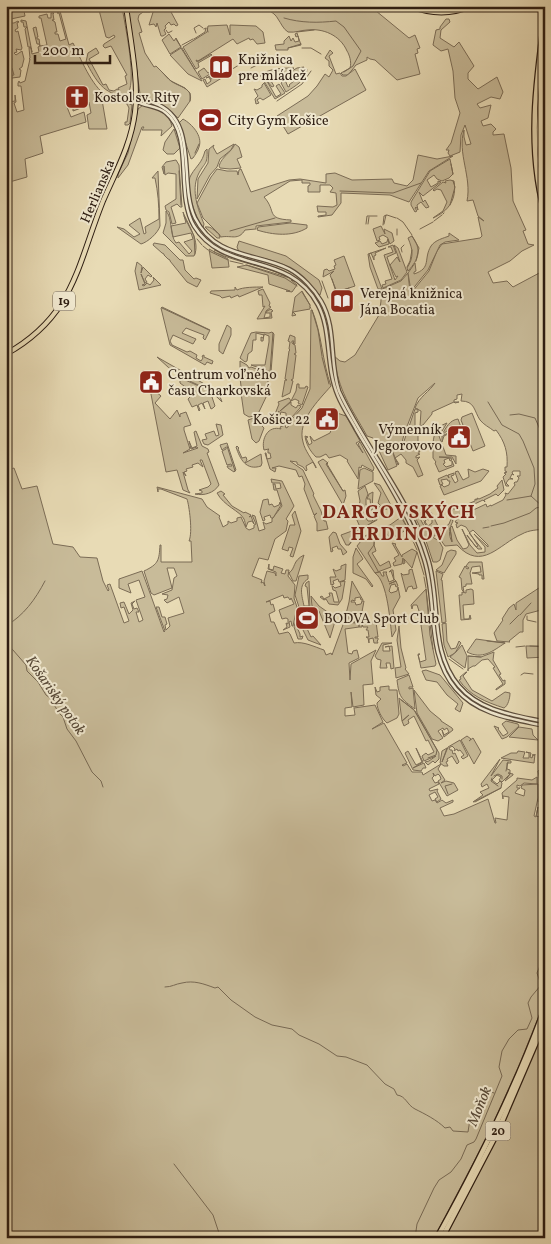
<svg xmlns="http://www.w3.org/2000/svg" width="551" height="1244" viewBox="0 0 551 1244" font-family="Vollkorn,serif">
<style>
.green{fill:#c8bb99;stroke:#7b6c56}
.lines{fill:none;stroke-linecap:round;stroke-linejoin:round}
.stream{stroke:#786953;stroke-width:1}
.tertiary-casing{stroke:#5c4d3c;stroke-width:5}
.primary-casing{stroke:#2e1e13;stroke-width:6}
.trunk-casing{stroke:#2e1e13;stroke-width:7}
.tertiary{stroke:#f0e8cf;stroke-width:2.5}
.primary{stroke:#e8dbb5;stroke-width:4}
.trunk{stroke:#e8dbb5;stroke-width:4.5}
.labels{text-anchor:middle;stroke-width:4;stroke-linejoin:round;paint-order:stroke}
.shield{fill:#f0e8cf;stroke:#685b4b;stroke-width:1}
.shield-label{font-size:12px;font-weight:bold;fill:#2e1e13}
.poi-label{font-size:14px;fill:#2e1e13;stroke:#f0e8cf;text-anchor:start}
.street-label{font-size:14px;fill:#2e1e13;stroke:#f0e8cf}
.water-label{font-size:15px;font-style:italic;fill:#594a38;stroke:#f0e8cf}
.district-label{font-size:19px;font-weight:bold;letter-spacing:1px;fill:#7a1f14;stroke:#f0e8cf}
</style>
<rect width="100%" height="100%" fill="#e8dbb5"/>
<filter id="stains"><feTurbulence type="fractalNoise" baseFrequency=".004" numOctaves="4"/><feColorMatrix values="0 0 0 0 .2 0 0 0 0 .09 0 0 0 0 .02 0 0 0 .5 -.17"/></filter>
<radialGradient id="worn" r=".72"><stop offset=".6" stop-color="#630" stop-opacity="0"/><stop offset="1" stop-color="#630" stop-opacity=".3"/></radialGradient>
<g class="green">
<polygon points="6,6 35,6 25,9 24,11 25,16 6,20"/>
<path d="M98 6H122C124 22 139 86 126 96 103 95 96 80 86 62L88 53 96 48 99 53 89 59 103 85 106 84 109 90 114 91 117 89 119 90 118 88 127 84 125 76 127 75 111 46 105 48 103 46 104 44 115 37 114 35 109 38 106 37Z"/>
<polygon points="128,6 153,6 150,12 143,12 139,15 138,19 142,32 139,33 145,53 154,67 156,66 171,81 185,88 190,93 190,101 178,118 166,107 144,98 140,94"/>
<polygon points="155,6 177,6 171,12 178,25 176,26 174,24 171,25 169,22 165,26 166,28 164,30 166,34 163,36 161,36 157,23 156,27 154,24 149,25"/>
<path d="M261 6H370L409 38 415 35 420 48 417 49 418 53 415 54 420 74 397 80 375 60 370 59 367 57V60L356 65 348 75H343L341 73 350 68C352 62 349 54 347 51 340 35 323 28 307 30 302 30 295 33 288 32 283 29 281 23 278 19 275 13 268 10 261 6Z"/>
<path d="M60 11 69 45 73 43C80 57 92 87 106 95 114 99 124 100 132 105L130 123 128 125H125V122H127L129 108 127 104 101 94 107 129H89L87 115 91 113 89 102 87 103 84 99 86 96V93L84 94 82 91 73 92 69 99 75 102H79L81 108 73 111V105L67 107 71 117 84 112 86 122 40 136 43 153 25 159 27 177 6 183V86L9 102 15 101V95L16 102 14 103 17 112 24 110 21 86H18V83L19 81 20 83 25 81 30 59H29L30 58 29 48 31 47H28L25 29 27 27H24L23 22H21V20L26 21 32 52 31 48 32 54 39 52 38 47 40 46 39 44H37L33 28 36 27 38 37H37V39H39L40 46 47 45 41 18H39V16L47 14 48 18H51V13H54L53 14 54 20H52L55 22 57 32H55V34H58L60 41 66 39 59 13H57Z"/>
<path d="M446 19H449L450 22 441 30 440 38 454 47 459 42 474 66 468 73V79L478 89 497 77 503 92 500 99 491 97 477 104 480 108 491 105 488 118 481 121 483 126 491 124 496 129 493 132V135L504 134 511 168 513 201 526 230 523 231 528 244 534 245 522 251 510 261 488 272 493 283 507 281 513 287 543 271 545 268 543 271 545 277V431L542 432 545 439V529C537 530 529 530 522 534 499 544 482 572 457 545L445 546 440 539V531L449 524 451 519 453 521C449 529 448 534 452 542L450 528 452 526 457 540 463 549 467 548 469 545 462 529 470 545 477 553 485 552V547L474 534 486 545 488 547V545L473 530 469 533 482 549H478L468 537 467 535 476 547 478 546 466 527 461 525 457 528 456 524 458 523 455 522 458 518 453 520 451 512 454 508 455 510 457 508 459 510 458 508 475 501V499L477 500V498L479 499 490 494 498 488 497 486 502 480 504 490 498 496 496 494 484 500 485 502 483 500 464 509 467 513 486 504 487 507 491 505V506L503 500 506 495 505 493 508 494 515 485 514 483 515 482H517L519 478 517 476H520V471H513L512 473 514 475 512 474 510 478 513 479H509L506 483 509 486H506L503 477 506 474 504 473 507 472 505 471V467H507C508 452 505 442 496 430L494 431C489 427 484 425 480 420 474 411 475 401 461 401L462 394 457 395V399L454 400V402H459L455 403 454 402 432 412V414L423 425 420 426 421 411 415 408C419 397 430 391 435 383L418 398 406 429 379 428 405 431 401 446 402 447 415 409H418V412L415 413V426L419 428 418 430 421 431 418 432V451H420L418 454H420L416 456V458L420 457 417 460 423 475 418 477 413 467 406 463V460L401 454 395 458 399 464 398 465 392 450 397 466 388 470 373 438 367 436C351 407 338 391 334 356L340 361 345 362 355 355 379 315 381 301 380 290 401 281 408 273 410 292H412L429 271 437 251 442 244 480 238 482 236 478 217 484 221 478 216 473 200 467 201C472 177 457 153 464 130V137L466 145 471 144 465 125 461 135 460 152 450 156 448 153 449 150H446L451 143 460 113 455 98 453 71 448 49 441 51 433 45 436 30 440 29V27Z"/>
<polygon points="18,21 19,22 17,23 18,28 15,30 16,32 18,31 22,48 21,50 16,49 17,52 14,53 16,55 22,51 24,59 22,67 19,69 21,70 20,77 12,78 11,81 10,79 7,79 6,81 6,76 14,75 12,68 6,68 6,62 12,60 11,53 6,54 6,47 10,46 9,39 6,39 6,32 8,32 6,23 14,23"/>
<polygon points="227,25 230,35 230,25 256,26 263,32 265,43 257,44 253,39 250,40 249,38 237,44 233,39 198,61 196,60 197,62 211,54 212,55 198,63 199,67 196,69 183,47 207,32 208,26"/>
<polygon points="297,33 301,45 288,48 288,50 276,50 275,45 284,44 284,41 289,36 291,41 293,38 295,42 299,41 298,36 296,37 295,34"/>
<polygon points="169,34 174,41 176,38 181,47 170,54 162,40"/>
<polygon points="181,48 202,81 188,74 170,55"/>
<polygon points="330,50 333,53 329,56 336,74 340,73 342,76 346,76 355,69 366,90 288,134 277,116 308,96 317,86 325,74 329,77 333,70 329,66 329,61 325,58"/>
<path d="M304 67V69H307C307 80 295 86 286 92L281 83 285 80 288 87 290 86 289 85 294 81 291 77 286 80 282 74 276 76 271 81 274 86 272 87 267 81 276 97 281 94 276 86 279 84 285 93 275 99 260 75C271 68 282 68 294 68L291 70 292 71 297 68Z"/>
<polygon points="204,68 208,73 212,71 214,74 221,70 225,76 207,87 203,80 205,79 207,84 211,81 209,77 206,78 210,76 211,79 213,78 210,74 202,79 198,72"/>
<polygon points="264,83 271,95 263,100 260,98 257,100 259,103 256,104 255,99 258,96 254,89 257,90 262,87 262,85"/>
<path d="M143 105C156 106 169 113 172 126L161 136 162 130H142L144 127H142L128 165 118 178V174L128 153 138 109Z"/>
<path d="M183 119C192 124 203 136 199 147 198 151 195 155 193 158L191 159 179 123Z"/>
<polygon points="174,129 180,148 174,154 167,154 163,150 165,142"/>
<polygon points="234,144 231,150 220,159 217,167 210,175 197,199 198,179 208,163 209,149 214,145 213,147 217,154"/>
<path d="M235 144 239 147 242 157 237 159 241 168 230 169 220 168 219 166C222 156 231 153 235 144Z"/>
<path d="M207 149C208 166 204 162 198 175 191 191 198 209 204 224L203 228C195 216 184 187 191 175 197 165 202 163 205 151Z"/>
<path d="M418 155 437 159 453 156 429 171 409 202 390 195 341 193V203L332 215 318 217V216L326 215V212H318L317 206 333 207 337 205 336 193 330 192 333 188 330 185H320V192H308V186L310 185V183H302V180L290 181 264 197C277 211 265 219 291 220V222L256 226V229L245 230C238 241 232 235 221 237L219 234 220 238H217L206 228 205 227C212 226 214 231 219 234L203 218 197 203 211 177 217 169 227 171H237L238 175 239 170 241 169 251 192 289 180 300 179 326 183V174L335 173 352 180 392 179 394 183 407 186 413 180Z"/>
<polygon points="450,159 453,174 449,178 442,181 437,179 434,175 427,180 431,187 438,183 438,181 441,182 423,196 419,192 423,202 425,200 429,207 426,208 421,202 417,205 418,210 416,207 415,208 417,211 415,212 411,205 411,202 430,171"/>
<polygon points="176,160 179,165 182,207 180,207 177,204 171,207 176,223 172,224 169,212 166,210 165,206 176,199 176,174 168,173 165,175 164,166 164,174 162,167 166,162"/>
<path d="M158 171 160 226C158 233 148 242 141 244L117 227 124 229 134 237 140 234 129 225 140 218 144 234 146 233 145 227 159 219C159 205 158 192 155 178H152Z"/>
<path d="M450 180 454 181C457 199 449 211 433 218L443 211 447 202 441 190 437 189 434 191 433 190 443 182 446 183 445 181Z"/>
<path d="M166 211C173 218 169 234 176 243L179 242 189 254 192 251 184 242 193 239 191 233 173 237 171 226 186 223 183 212C188 225 201 242 194 256H186L163 233 166 223Z"/>
<path d="M290 223 307 225V228C292 237 273 235 257 230L258 227Z"/>
<polygon points="381,226 385,234 384,229 392,233 394,241 390,244 388,239 389,244 379,247 375,243 380,241 382,244 387,242 388,238 383,235 379,237 380,240 377,241 373,229"/>
<path d="M449 233 459 240 445 242 440 245 428 270 411 291 408 273 415 263 416 271 414 272V274C432 268 423 259 431 246 435 240 444 238 449 236Z"/>
<path d="M412 236C422 250 419 259 408 271L407 268C414 257 413 250 408 238Z"/>
<path d="M239 241 286 256 319 280 322 288 320 295C312 288 305 277 295 271 278 259 257 258 239 252L237 247Z"/>
<polygon points="154,243 165,245 180,260 183,260 185,270 194,279 196,278 201,280 197,287 187,282 170,261 170,260 168,259 164,255 164,254 162,253 153,245"/>
<polygon points="393,245 396,253 387,257 395,280 398,276 396,277 390,265 397,257 400,262 394,245 398,248 407,272 401,280 383,288 382,285 386,284 385,281 392,279 384,255 393,252 391,247 388,247"/>
<polygon points="386,248 375,253 376,255 374,256 374,260 371,253 369,254 382,289 378,289 370,267 368,254"/>
<polygon points="209,249 228,259 229,267 212,268"/>
<path d="M215 250 231 257 282 272 297 282 291 280 297 285 292 292 286 291H290L269 284 268 275 237 267 247 265 290 278C266 266 239 263 214 252Z"/>
<polygon points="344,256 355,286 337,292 330,275 334,271 323,277 324,270 327,269 329,271 335,269 334,266 336,265 334,260"/>
<polygon points="137,262 142,266 141,273 143,267 152,276 151,277 148,275 145,279 147,282 145,283 141,274 145,284 142,285 144,286 147,283 150,285 154,280 153,277 161,285 139,290 135,271"/>
<path d="M235 287 237 290C243 287 255 287 263 287L239 297 238 295 231 298 230 296 222 298 220 296 210 293 211 291 235 290Z"/>
<polygon points="263,289 270,303 269,306 271,307 266,311 264,318 270,317 270,313 266,313 267,311 271,309 273,311 271,312 272,318 257,319 265,306 263,307 262,295 259,295 258,291"/>
<polygon points="302,291 310,305 310,309 293,312 296,315 292,316 295,297"/>
<polygon points="162,307 210,330 205,340 203,338 204,335 186,328 182,333 196,339 193,344 173,335 170,341 172,345 187,352 190,351 197,355 196,358 201,361 203,358 202,356 204,355 204,357 213,361 212,364 207,362 205,365 170,345 161,308"/>
<path d="M311 310H312C322 334 322 361 331 386 318 401 297 421 303 442 305 451 312 459 316 467V468L313 462 306 466 307 470 306 471 303 467 297 464V462L290 461 303 470 314 494 313 495 321 511 324 521H326L328 529 317 531V523L314 516 317 513 314 515 304 489 305 484 302 476 299 477 296 470 279 466 272 468H276L275 472 270 469 265 453H266L267 459 271 458 270 453H268V450L269 449 264 450C261 439 268 425 281 429L280 427 285 425 286 428 288 427 290 421 302 408 310 389Z"/>
<polygon points="227,325 231,328 231,335 223,354 219,351 219,344"/>
<polygon points="256,332 269,333 272,332 274,334 271,372 251,365 265,365 269,342 269,336 264,334 263,341 261,341 261,337 263,338 264,335 256,333 256,340 253,340 252,351 248,354 247,361 245,362 240,358 251,333"/>
<polygon points="290,335 295,337 295,344 293,344 294,341 292,341 292,343 295,345 296,353 294,354 296,355 293,379 291,380 293,381 290,393 282,397 285,380 287,380 285,379 289,351 290,350 289,349 290,342 288,341"/>
<path d="M157 357 215 390 219 394 222 402C208 387 198 386 182 377 172 372 165 364 157 357Z"/>
<polygon points="240,361 247,365 249,368 251,367 270,374 270,379 268,379 268,393 257,416 255,416 254,413 252,413 254,416 249,417 244,414 241,393 243,393 241,392 242,387 241,386 240,378 243,378 240,377"/>
<polygon points="183,379 210,391 215,406 213,408 211,409 208,401 203,403 205,409 202,403 198,405 200,410 199,411 197,405 192,407 188,399 196,391 191,386 188,389 180,383 180,380"/>
<path d="M143 381 161 396 155 403 170 419 177 410 180 417V414L186 412 191 425 184 427V430L190 449 183 453 198 448 197 447 191 449 189 441 192 448 197 446 194 432 196 431 202 446 208 449 209 452 207 453 219 485C214 493 204 496 195 494L202 493V491L199 490 208 487 211 484 202 460H200L203 467 198 463 192 465 193 467 186 469 187 471 184 472 186 476 183 472 188 490 190 493 183 490 177 470 166 472 150 389 142 382Z"/>
<polygon points="297,384 299,384 299,388 305,388 306,386 308,387 302,405 298,403 299,401 295,399 291,401 296,391"/>
<polygon points="289,398 291,401 280,411 291,402 291,405 296,408 298,405 301,406 300,408 292,417 286,416 286,413 281,412 280,415 278,415 279,411 277,415 275,414 279,404 278,402"/>
<path d="M337 413 346 416 360 441 356 443 363 453 358 444 360 442 374 468 373 471 362 465 361 468 359 467 358 479 347 461 348 460 340 455 329 458 326 454 320 457H316C310 451 306 444 305 436L308 437 306 438 309 445 312 443 310 436 314 441 330 433Z"/>
<polygon points="472,413 485,446 473,451 461,420 462,417"/>
<polygon points="254,418 263,421 262,426 264,428 259,441 256,443 252,439 248,420"/>
<path d="M458 419 462 430 458 432 462 430 465 437 459 432 453 435 454 441 450 433 444 436 442 442V436L450 432 448 430 442 435C446 427 450 420 458 419Z"/>
<path d="M447 423 439 436 446 455 456 456V464L452 457H439L451 458 452 460 450 461 449 458 444 460 445 463 443 464 446 467 452 465V461L454 466 439 472 435 463 436 462 433 458V448L436 447H433C433 436 435 427 447 423Z"/>
<polygon points="216,424 221,425 223,435 208,445 204,444 202,440 207,439 205,434 214,431 216,436 219,435"/>
<polygon points="227,443 236,470 234,472 228,468 227,466 232,466 231,464 227,465 222,451 226,449 226,447 222,450 220,445"/>
<path d="M237 446 239 448 238 449 242 458 246 457 247 460 245 463 261 454 262 463 261 466C246 471 240 459 236 447Z"/>
<polygon points="323,459 328,463 327,464 343,491 345,490 346,496 343,505 318,462"/>
<path d="M14 468 22 489 37 486 53 544 73 547 80 557 97 558 103 581 108 591 109 590 107 585 110 584 124 623 129 621 124 607 121 608 120 603 124 602 129 614 133 610 131 603 135 601 132 604 134 609 137 608 139 612H136L139 622 143 620 136 600 145 597 139 580 128 584 131 593 119 588V579L142 571 164 632 165 631 156 607H159L162 617H165L167 624 165 625 166 630 170 626 168 618 184 613 179 597 167 603 164 600 167 599 168 595 162 594 172 590 174 578 177 576 174 568H167L172 588 154 595 151 593 144 571C159 564 159 560 160 545H161V562H192L191 541H189C193 532 189 505 187 499L161 489H158V492L157 487 202 499 207 507 220 516 219 517 223 527 228 524V521L231 523 237 521V518L241 517 246 528 249 530 254 528V525L256 524 252 515 255 516 259 531 265 529 263 522 266 524 272 522V519L282 506 277 490H274L273 484H275L276 489 281 488 280 483H272L271 479 282 481 294 506 286 519 288 521 286 531 275 539 268 560 259 558 252 576 262 580 261 583 263 582 265 586 264 581 267 571 275 573 276 576V572L268 569 269 564V569L273 570 274 566 283 569 281 573 285 574 286 570H289L288 576 295 585 294 598 297 607 293 626H292L291 621 289 622 290 627 283 630 287 627 286 623 288 624V619L286 618 282 619 279 610 294 604 291 598 290 600 288 597 284 598 283 595 266 602 270 601 271 605 273 604 275 611 269 614 271 622H274L279 634 288 632 290 634 294 643C303 641 315 647 324 650L326 655 331 653 332 655 344 622 358 623 344 622 349 602 352 581 363 600H361L360 597 355 598V601L352 600 351 602H355L356 605 361 604 362 601H364L361 617H358L357 614H352V618H350L349 614V619H352L353 622 358 621 359 618H361L360 623 376 622 378 637H375V638H378V640L377 641 378 643H374L373 638 369 639V643L368 638 366 637H369L368 630H366L368 627H363L362 624V627H359V622V627L345 629 348 653 352 654 353 651 357 650 359 658 349 663 350 680 351 664 376 650 371 661 373 684 363 685 364 705 353 707 351 692 352 707 345 708V716L355 715 354 708 375 705 383 722 372 729 384 723 407 763 402 765 403 766 407 764 412 772H422L423 775 441 764 438 769 445 780 441 783 446 781 454 783 458 790 447 796 438 781 441 779 440 776 438 774 435 776 433 773 434 776 432 778 435 783 438 782 439 784 429 789 430 791 438 789 437 791 441 799 437 802 435 799 438 797 435 792 429 795 432 801 435 800 437 803 442 800 446 803 453 800V802L440 808 444 816 454 814 488 799 495 823H496L495 818 507 820 509 797 503 796V799L502 793 517 780V778L532 780 537 777V784L524 783 520 786 517 785V788H520L517 790 515 793 524 796 525 790 521 788 522 785 538 784V798L534 816 536 817 538 807 536 816 540 817 545 802H539L540 782 538 771 541 768 544 769 542 781 545 782V1001L520 1063 489 1133 434 1238H6V471Z"/>
<polygon points="364,468 373,472 373,481 358,489 360,470"/>
<polygon points="483,469 489,471 481,481 444,495 440,486 442,485 444,487 449,485 450,481 448,481 447,479 441,480 443,484 440,485 438,479 447,475 449,478 448,475 454,473 454,475 451,476 455,483 458,481 455,472 458,471 463,480 469,477 468,469 475,472"/>
<polygon points="374,483 380,485 392,507 379,512 385,509 377,508 381,506 378,503 381,493"/>
<polygon points="365,486 368,494 366,499 366,505 371,508 370,499 367,499 369,494 373,492 372,510 367,511 365,517 368,521 372,521 376,517 377,519 359,531 349,545 346,545 341,535 352,531 356,532 360,527 356,518 360,501 358,491"/>
<path d="M221 491 225 494 223 495 232 506 244 513 245 512 251 515 249 517 251 516 254 524 252 521 248 522 246 527C245 524 245 521 244 519 240 511 224 506 217 493Z"/>
<polygon points="268,499 269,505 272,504 274,507 279,505 280,502 281,505 273,518 271,518 270,515 264,517 265,520 263,521 260,512 263,500"/>
<polygon points="295,511 301,531 293,557 290,556 293,548 289,547 288,551 282,549 290,525 295,525 292,515"/>
<polygon points="421,512 423,518 431,512 438,526 435,536 432,536 424,522 426,520 425,522 428,526 432,523 432,518 428,520 427,519 423,520 420,514"/>
<polygon points="417,513 429,535 439,541 443,548 440,560 437,562 433,562 424,535 414,515"/>
<polygon points="401,517 408,529 390,539 383,527 390,525"/>
<polygon points="375,531 374,545 376,551 372,553 380,566 389,561 391,567 375,573 357,546 365,536"/>
<polygon points="333,532 336,533 340,544 347,552 343,555 341,549 338,549 337,546 332,548 333,551 331,552 329,537"/>
<polygon points="392,543 396,544 395,545 402,557 402,555 412,549 417,552 412,568 404,559 405,563 403,564 403,558 402,564 394,566 393,563 396,561 394,558 399,555"/>
<polygon points="356,548 363,559 357,564 373,586 372,587 366,579 353,573 353,557"/>
<polygon points="451,550 456,551 456,554 444,573 436,570 442,565 447,552"/>
<path d="M304 555 296 581H293L289 573C296 568 292 561 304 555Z"/>
<polygon points="469,562 482,562 484,579 482,579 482,575 479,575 479,574 472,573 481,572 480,566 472,567 470,573 472,584 466,584 466,586 463,587 464,592 462,590 461,578 459,577 465,566 467,569 469,568 466,566"/>
<polygon points="346,564 345,580 339,582 338,579 333,581 334,584 331,585 330,577 336,577 333,569 336,571 341,569 341,566"/>
<polygon points="412,569 417,588 413,589 412,586 408,587 406,592 401,573 403,575 409,574 409,570"/>
<path d="M391 570H393L394 579 396 581 389 584 396 581 398 586 396 587 395 584 391 585 389 591 391 593 397 591 398 587 400 597 393 610 396 630 392 637C390 623 388 582 375 573L380 572 382 576H384L383 572H387L386 573 389 582 394 580 391 571 389 572Z"/>
<polygon points="436,571 443,574 441,580 442,580 446,622 442,623"/>
<path d="M308 575V579C298 585 302 596 304 606H309L307 587 305 586 306 583 309 581 310 607 308 611 306 607V614L302 618 311 637 313 636 321 645 308 640 299 622 296 625 300 634V637L303 636 302 639H298L294 627 299 607 295 595 299 576Z"/>
<polygon points="345,581 342,599 338,605 329,604 326,599 324,600 320,597 322,596 324,599 330,596 329,593 332,593 334,602 339,602 336,591 333,590 332,586 333,586 335,588 341,586 340,582"/>
<polygon points="545,584 545,609 526,614 523,620 523,632 520,632 509,641 510,642 497,641 494,633 503,620 502,619 509,608 514,604 516,610 516,603"/>
<polygon points="426,589 430,635 436,664 435,666 421,668 418,654 420,654 418,655 420,662 426,660 419,611 417,605 413,605 412,609 411,605"/>
<polygon points="471,589 473,590 474,604 463,605 464,619 469,619 470,615 471,619 461,620 459,595 462,595 462,592 466,593 466,590"/>
<polygon points="311,596 319,606 336,618 330,638 319,611 312,606"/>
<polygon points="446,623 447,641 451,649 456,648 459,641 461,643 455,653 448,657 444,645 442,624"/>
<polygon points="399,626 401,648 406,668 405,669 409,674 396,678 395,668 401,667 397,640"/>
<path d="M476 639 505 643C493 651 482 660 467 652Z"/>
<polygon points="382,643 392,643 383,645 383,651 390,651 389,646 385,647 392,646 394,668 391,669 390,663 386,663 387,668 380,668 381,660 377,659 375,656"/>
<polygon points="462,645 467,656 465,668 450,657 456,652"/>
<polygon points="538,646 545,647 545,657 527,658 526,646"/>
<polygon points="494,652 493,660 501,674 499,675 503,681 505,680 505,684 496,690 496,689 503,684 493,668 495,667 488,659 482,660 475,666 473,666 468,669 468,671 468,656 481,657"/>
<polygon points="426,670 440,675 463,703 460,712 455,709 458,704 447,695 437,682 426,680 422,671"/>
<path d="M466 672H467L463 676 472 690 492 701 505 692 510 693C510 698 508 706 504 708 486 702 470 696 459 680L461 679 460 677Z"/>
<path d="M409 675 413 687H409V689L413 688 415 709C401 699 399 697 397 680Z"/>
<path d="M389 686V690H397L399 714 397 718 387 723C382 719 377 709 377 703L381 699 376 695 375 687 377 692 380 691V687Z"/>
<polygon points="414,690 430,711 441,720 441,721 452,728 453,730 444,737 442,730 444,735 449,732 447,728 444,730 443,728 438,731 443,738 438,741 432,739 417,713"/>
<polygon points="399,698 414,710 439,753 439,759 435,763 433,761 428,765 425,762 429,761 436,756 424,761 422,756 426,753 428,755 434,752 428,740 426,741 414,716 408,720 409,723 404,726 402,721 409,715 402,721"/>
<polygon points="506,721 518,724 519,726 507,737 502,739 494,726 499,728 498,729 503,736 508,733 502,724"/>
<polygon points="519,727 532,729 533,735 538,740 509,737"/>
<polygon points="467,736 471,739 469,741 473,738 481,752 474,764 461,740"/>
<polygon points="460,740 468,756 463,759 461,757 464,755 460,750 458,751 457,749 454,751 455,749 452,746 449,748 450,750 452,750 453,754 455,753 459,762 457,764 452,756 447,759 448,761 446,762 448,766 444,766 440,763 442,751 447,748 442,762 448,747"/>
<polygon points="416,748 423,762 413,768 424,763 426,768 423,768 421,771 413,770 405,753 408,751 416,765 422,762"/>
<polygon points="518,751 525,752 523,758 529,758 529,753 526,752 531,753 530,757 532,758 533,754 534,756 535,754 534,763 501,758 511,753 517,753"/>
<polygon points="500,759 491,776 503,760 511,761 511,763 507,763 507,769 510,770 510,773 508,773 513,774 513,775 505,781 510,774 502,782 499,780 501,777 497,775 492,780 497,784 500,781 502,783 501,788 473,802 483,795 480,792 489,788 487,784 482,787 481,784"/>
<polygon points="545,1028 545,1236 541,1238 445,1238 492,1148"/>
</g>
<g class="lines">
<g class="stream">
<path d="M284 18C301 23 318 23 336 21L344 27 361 51 353 66 344 72"/>
<polyline points="207,28 208,32"/>
<polyline points="166,30 168,33 172,31"/>
<polyline points="297,32 314,30"/>
<polyline points="196,33 194,28 199,25 203,28"/>
<polyline points="176,39 181,47"/>
<polyline points="194,39 205,32 206,28 204,29"/>
<polyline points="182,45 193,39"/>
<polyline points="182,48 195,70"/>
<polyline points="288,48 301,44"/>
<polyline points="302,48 311,48 321,54"/>
<polyline points="251,68 263,62 278,57 279,55"/>
<path d="M162 72C165 75 168 79 171 81 179 87 194 88 190 101"/>
<polyline points="226,73 242,63 243,61"/>
<polyline points="277,101 302,84 311,71"/>
<polyline points="195,153 199,144"/>
<polyline points="451,164 453,174"/>
<polyline points="179,171 181,205"/>
<polyline points="340,191 393,193 421,183"/>
<polyline points="450,205 455,187 453,181"/>
<polyline points="443,214 444,213"/>
<polyline points="184,216 194,236 195,254"/>
<polyline points="397,218 403,222 412,235"/>
<polyline points="434,221 442,215"/>
<polyline points="366,224 367,216 377,216"/>
<polyline points="368,224 369,217"/>
<polyline points="384,224 386,215"/>
<polyline points="383,225 384,216 387,215 396,218"/>
<polyline points="420,229 433,222"/>
<polyline points="230,231 275,218"/>
<polyline points="397,235 397,229"/>
<polyline points="412,236 419,248 416,261"/>
<polyline points="197,239 202,245"/>
<polyline points="203,246 208,250"/>
<polyline points="209,251 228,260"/>
<polyline points="402,252 401,248 404,245"/>
<polyline points="230,261 243,264"/>
<polyline points="246,265 285,278 297,286"/>
<polyline points="407,267 410,261 412,250"/>
<polyline points="332,279 336,292 349,288"/>
<polyline points="322,281 328,298"/>
<polyline points="302,292 310,305"/>
<polyline points="310,307 311,308"/>
<polyline points="162,308 209,330"/>
<polyline points="312,310 318,330 322,356"/>
<polyline points="322,357 329,384"/>
<polyline points="270,372 273,333"/>
<polyline points="488,402 502,425 519,434 523,441 534,468 535,484 531,496"/>
<polyline points="510,415 519,414 535,418 545,441"/>
<polyline points="227,446 235,471"/>
<polyline points="328,462 326,464 343,491"/>
<polyline points="507,500 531,496 543,507"/>
<polyline points="402,517 408,529"/>
<polyline points="370,524 377,520"/>
<polyline points="491,526 504,523 530,513 536,508 545,506"/>
<polyline points="450,528 452,541"/>
<polyline points="483,528 489,527"/>
<polyline points="408,530 417,550"/>
<polyline points="375,532 374,545 368,553 378,571"/>
<polyline points="349,545 357,533 368,525"/>
<polyline points="417,552 424,575"/>
<polyline points="424,577 426,588"/>
<polyline points="426,589 433,649"/>
<polyline points="520,615 531,603"/>
<polyline points="527,616 527,620 536,622"/>
<polyline points="510,624 519,615"/>
<path d="M6 626C24 615 35 600 45 581"/>
<polyline points="487,641 505,643"/>
<polyline points="6,642 26,665 27,671 38,682 46,695 50,698 59,713 63,717 67,729 76,741 92,772 101,781 103,787"/>
<polyline points="530,646 545,647"/>
<polyline points="516,647 525,646"/>
<polyline points="468,656 481,657"/>
<polyline points="449,659 463,669"/>
<polyline points="521,675 524,673 533,674"/>
<polyline points="401,700 413,709"/>
<polyline points="415,711 437,750 436,755 428,758"/>
<polyline points="506,771 508,762"/>
<polyline points="494,776 498,774 502,776 502,779"/>
<polyline points="492,778 491,781 498,786"/>
<polyline points="448,794 445,786 452,784"/>
<polyline points="475,802 501,788"/>
<path d="M165 987C172 987 175 984 182 983 194 980 204 984 215 988L218 987 231 1000 255 1017 272 1025 292 1029 299 1035 319 1044 337 1056 346 1057 367 1065 385 1084 394 1089 397 1095C406 1096 407 1105 415 1109 425 1114 437 1120 445 1128L450 1127 453 1131 468 1132 470 1119 474 1112 484 1095 488 1091 494 1093"/>
<polyline points="174,1164 213,1215 219,1233 222,1238"/>
<polyline points="415,1238 417,1224 434,1188 439,1180 451,1172 461,1159 467,1145 474,1142 476,1139 502,1076 499,1067 502,1051 509,1039 518,1030 527,1029 532,1018 528,1003 531,997 541,985 537,973 545,953"/>
</g>
<defs>
<g id="tertiary">
<path d="M136 101C145 107 157 105 166 113 194 135 175 195 194 226 224 275 289 250 318 305 332 331 325 366 338 396 343 408 350 418 356 429 379 468 411 516 424 559 438 602 425 653 456 689 478 715 513 719 545 726"/>
<path d="M136 101C142 98 147 101 154 103 200 119 178 183 195 218 216 259 255 252 289 269 302 276 314 289 321 301 337 328 329 362 339 391 365 448 410 498 428 559 441 600 429 651 459 686 480 711 514 715 545 722"/>
</g>
<g id="primary">
<path d="M410 6C430 14 451 15 471 6"/>
<polyline points="423,6 442,8 459,6"/>
<path d="M6 354C74 316 77 266 103 201 116 171 131 145 135 112 139 81 130 38 126 6"/>
</g>
<g id="trunk">
<path d="M545 17C536 82 527 148 545 213"/>
<path d="M545 56C540 103 535 148 545 194"/>
<polyline points="539,129 545,121"/>
<path d="M437 1238C478 1164 516 1088 545 1008"/>
<polyline points="442,1238 497,1133 545,1021"/>
</g>
</defs>
<use href="#tertiary" class="tertiary-casing"/>
<use href="#primary" class="primary-casing"/>
<use href="#trunk" class="trunk-casing"/>
<use href="#tertiary" class="tertiary"/>
<use href="#primary" class="primary"/>
<use href="#trunk" class="trunk"/>
</g>
<defs>
<symbol id="library-square" viewBox="-11 -11 22 22"><rect x="-9" y="-9" width="18" height="18" rx="4" fill="#8f2418" stroke="#f0e8cf"/><path d="M-6-4Q-3-5.5-.7-3.5V5Q-3 3-6 4ZM6-4Q3-5.5 .7-3.5V5Q3 3 6 4Z" fill="#fff"/></symbol>
<symbol id="church-square" viewBox="-11 -11 22 22"><rect x="-9" y="-9" width="18" height="18" rx="4" fill="#8f2418" stroke="#f0e8cf"/><path d="M-1.2-6h2.4v3.5h3.3v2.4h-3.3V6h-2.4V-.1h-3.3v-2.4h3.3Z" fill="#fff"/></symbol>
<symbol id="stadium-square" viewBox="-11 -11 22 22"><rect x="-9" y="-9" width="18" height="18" rx="4" fill="#8f2418" stroke="#f0e8cf"/><path d="M0-5a6.5 5 0 1 0 0 10a6.5 5 0 1 0 0-10ZM-3.5-1.8h7v3.6h-7Z" fill="#fff"/></symbol>
<symbol id="civic-square" viewBox="-11 -11 22 22"><rect x="-9" y="-9" width="18" height="18" rx="4" fill="#8f2418" stroke="#f0e8cf"/><path d="M-.6-6.5H3V-4.5H.6V-3L4-1V1h2V6H-6V1h2V-1L-.6-3ZM-1.2 2.5V6h2.4V2.5Z" fill="#fff"/></symbol>
</defs>
<g fill-rule="evenodd">
<use href="#library-square" x="207" y="53" width="28" height="28"/>
<use href="#church-square" x="63" y="83" width="28" height="28"/>
<use href="#stadium-square" x="196" y="106" width="28" height="28"/>
<use href="#library-square" x="328" y="287" width="28" height="28"/>
<use href="#civic-square" x="137" y="368" width="28" height="28"/>
<use href="#civic-square" x="313" y="405" width="28" height="28"/>
<use href="#civic-square" x="445" y="423" width="28" height="28"/>
<use href="#stadium-square" x="293" y="604" width="28" height="28"/>
</g>
<g class="labels">
<g class="shield">
<rect x="53" y="291.5" width="22" height="19" rx="4"/>
<rect x="485.5" y="1121.5" width="25" height="19" rx="4"/>
</g>
<g class="shield-label">
<text x="64" y="305">19</text>
<text x="498" y="1135">20</text>
</g>
<g class="poi-label">
<text x="238" y="64">Knižnica<tspan x="238" dy="16">pre mládež</tspan></text>
<text x="94" y="102">Kostol sv. Rity</text>
<text x="228" y="125">City Gym Košice</text>
<text x="360" y="298">Verejná knižnica<tspan x="360" dy="16">Jána Bocatia</tspan></text>
<text x="168" y="379">Centrum voľného<tspan x="168" dy="16">času Charkovská</tspan></text>
<text x="310" y="424" text-anchor="end">Košice 22</text>
<text x="442" y="434" text-anchor="end">Výmenník<tspan x="442" dy="16">Jegorovovo</tspan></text>
<text x="324" y="623">BODVA Sport Club</text>
</g>
<g class="street-label">
<text transform="translate(97 191) rotate(-67)" y="5">Herlianska</text>
</g>
<g class="water-label">
<text transform="translate(56 695) rotate(55)" y="5">Košariský potok</text>
<text transform="translate(479 1106) rotate(-68)" y="5">Moňok</text>
</g>
<g class="district-label">
<text x="399" y="518">DARGOVSKÝCH<tspan x="399" dy="22">HRDINOV</tspan></text>
</g>
</g>
<rect width="551" height="1244" fill="none" stroke="#e8dbb5" stroke-width="25"/>
<rect x="8" y="8" width="536" height="1229" fill="none" stroke="#2e1e13" stroke-width="2.5"/>
<rect x="12" y="12" width="526" height="1219" fill="none" stroke="#2e1e13"/>
<path d="M35 55v8h75v-8" fill="none" stroke="#2e1e13" stroke-width="2.5"/>
<text x="42" y="55" font-size="15" fill="#2e1e13" stroke="#f0e8cf" stroke-width="4" paint-order="stroke">200 m</text>
<rect width="100%" height="100%" filter="url(#stains)"/>
<rect width="100%" height="100%" fill="url(#worn)"/>
</svg>
